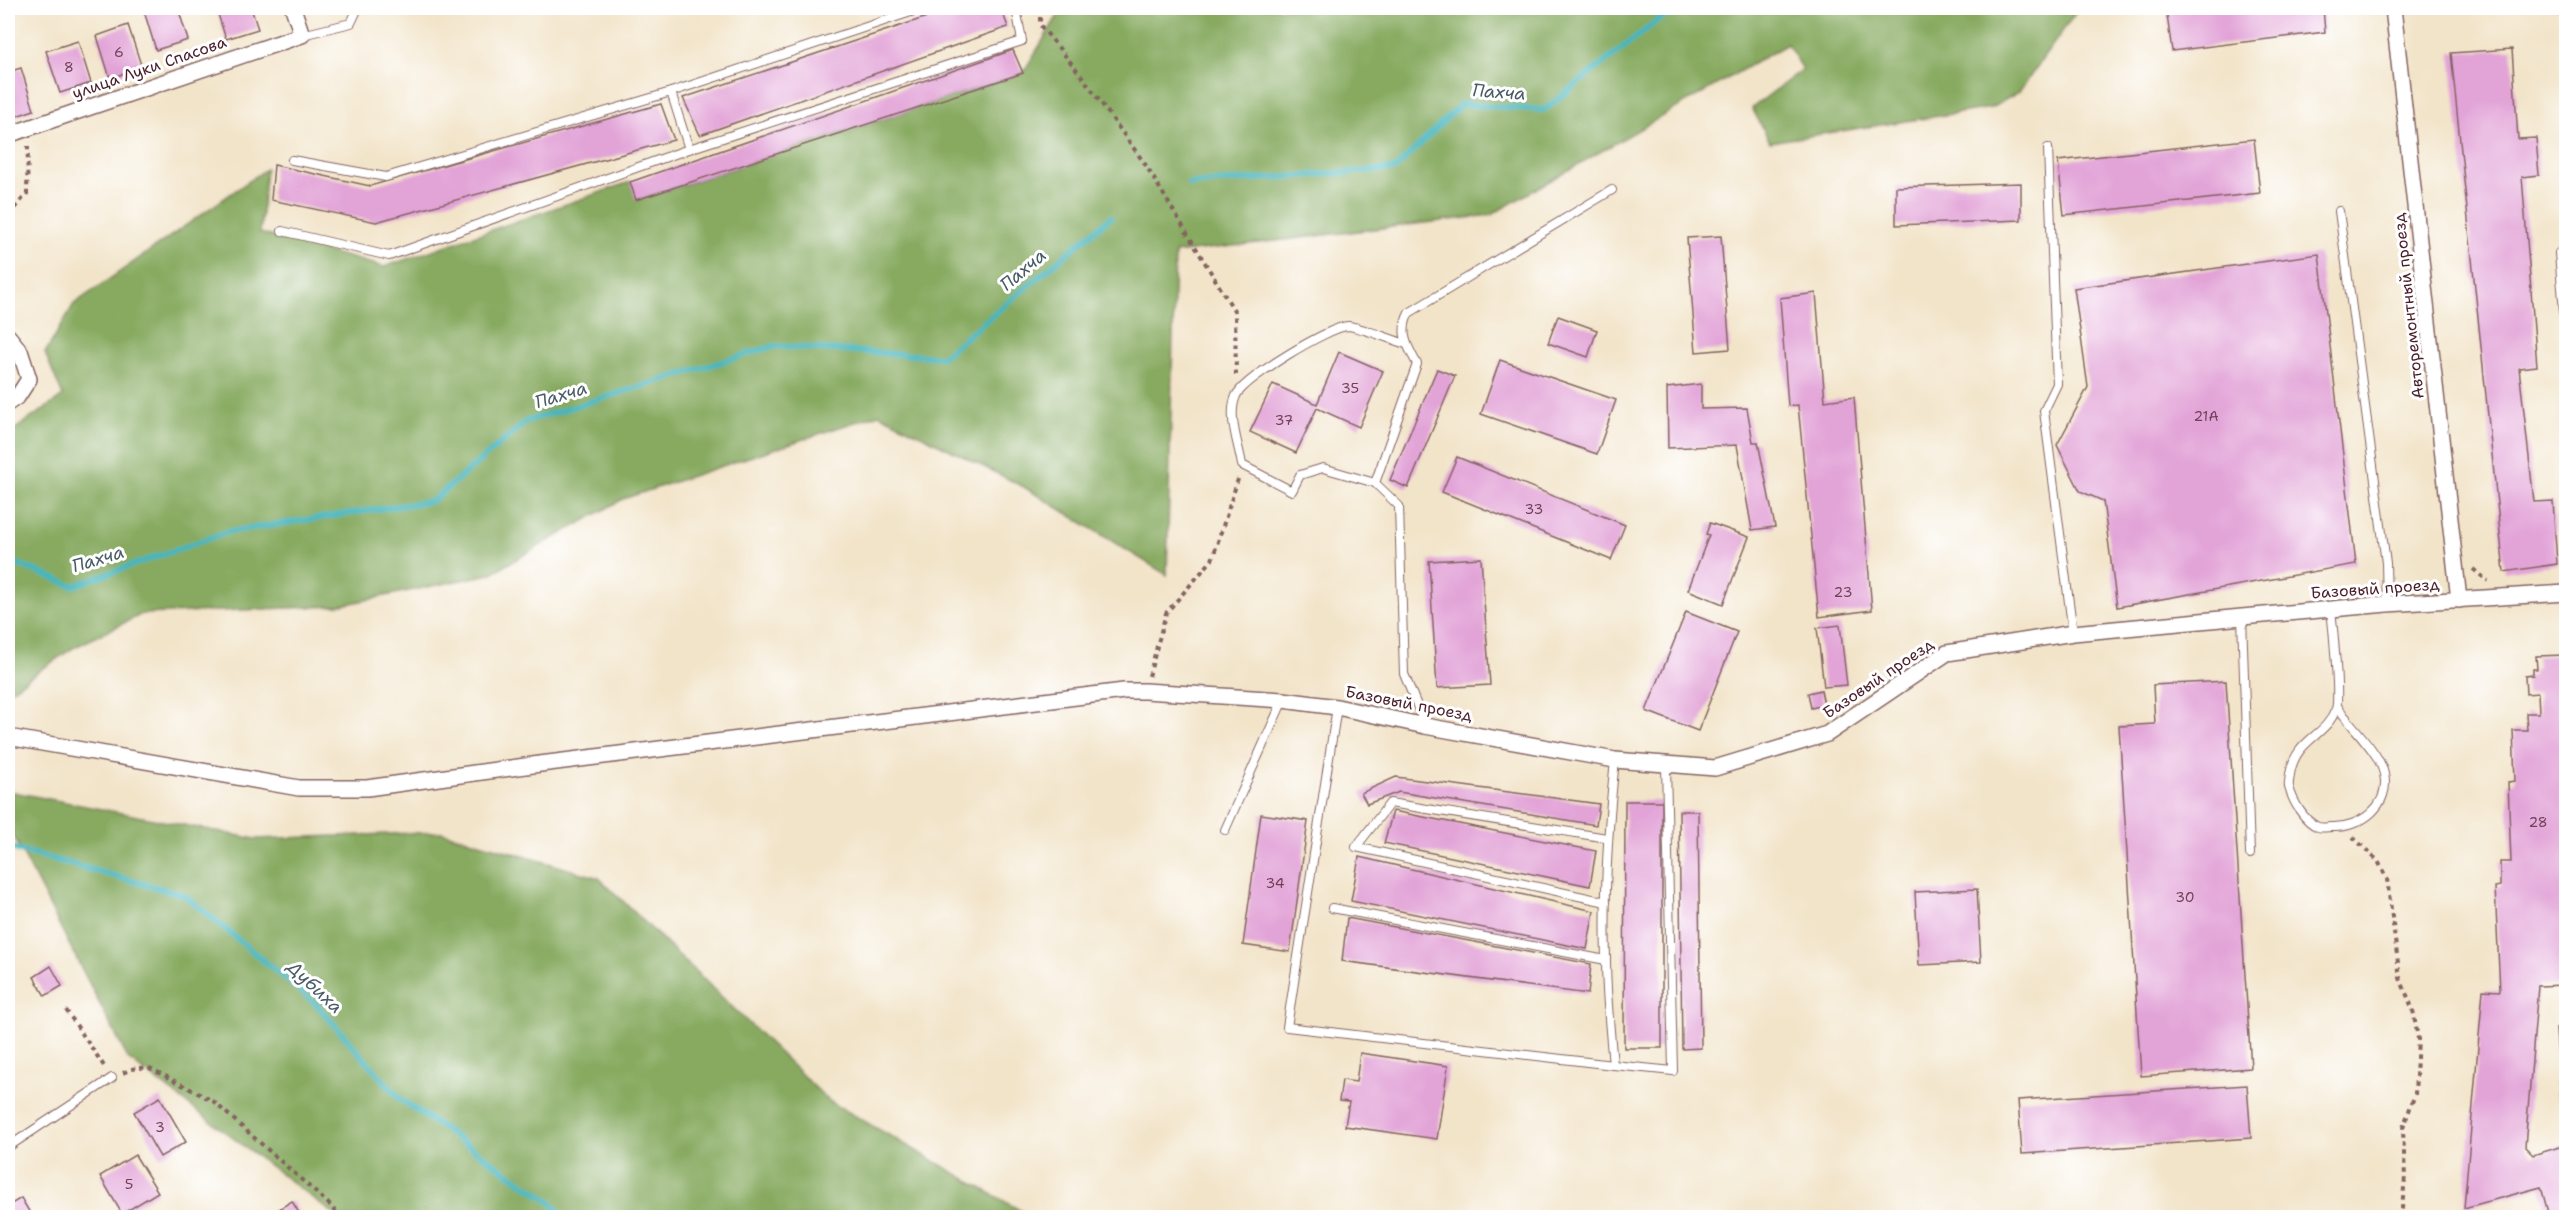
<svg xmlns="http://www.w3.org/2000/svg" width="2574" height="1225" viewBox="0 0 2574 1225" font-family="'Shantell Sans',sans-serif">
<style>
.forest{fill:#87aa60;stroke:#686446;stroke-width:1.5}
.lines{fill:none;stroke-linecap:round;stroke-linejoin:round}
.stream{stroke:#47b6be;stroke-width:6}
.building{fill:#e2a3d7}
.lane-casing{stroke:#856462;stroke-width:10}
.street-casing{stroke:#856462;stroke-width:18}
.path{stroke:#856462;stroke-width:4;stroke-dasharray:4.5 4.5;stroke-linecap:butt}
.lane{stroke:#fff;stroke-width:8}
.street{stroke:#fff;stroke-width:15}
.labels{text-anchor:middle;stroke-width:6;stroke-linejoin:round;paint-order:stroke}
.number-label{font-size:14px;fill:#704056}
.street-label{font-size:16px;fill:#4a1f2b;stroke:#fff}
.water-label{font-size:18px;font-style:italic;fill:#495b66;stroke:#fff}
</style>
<rect width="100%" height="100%" fill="#fff"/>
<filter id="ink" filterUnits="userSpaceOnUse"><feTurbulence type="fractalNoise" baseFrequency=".0167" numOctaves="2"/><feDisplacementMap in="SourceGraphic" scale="12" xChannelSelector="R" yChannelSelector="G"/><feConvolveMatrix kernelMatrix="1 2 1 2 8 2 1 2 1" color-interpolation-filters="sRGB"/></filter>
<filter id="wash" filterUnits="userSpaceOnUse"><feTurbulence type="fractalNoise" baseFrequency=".008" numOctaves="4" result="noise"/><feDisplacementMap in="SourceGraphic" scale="24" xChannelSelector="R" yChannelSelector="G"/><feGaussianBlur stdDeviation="1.35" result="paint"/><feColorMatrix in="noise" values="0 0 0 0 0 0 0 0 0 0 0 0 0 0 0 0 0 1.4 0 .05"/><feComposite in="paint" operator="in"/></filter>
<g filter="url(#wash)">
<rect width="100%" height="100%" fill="#f2e4c9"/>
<g class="forest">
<polygon points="1081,8 2079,8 2019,92 1991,108 1770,142 1752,108 1803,69 1787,44 1491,215 1175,253 1167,575 1024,487 879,414 623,499 490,574 337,606 142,614 73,648 8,692 8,434 63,396 45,353 74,304 266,169 260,233 384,267 630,182 637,200 1023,73 1057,17"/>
<polygon points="8,791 256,839 442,832 599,878 829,1101 1032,1217 338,1217 128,1059 8,825"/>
</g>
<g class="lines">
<g class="stream">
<polyline points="1189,184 1395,169 1461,104 1544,110 1662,17 1693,8"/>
<polyline points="8,560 73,586 227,532 432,501 527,421 774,346 942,357 1111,217"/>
<polyline points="8,847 184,895 316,1004 400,1099 549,1201 565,1218"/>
</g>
</g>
<g id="blocks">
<g class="building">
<polygon points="143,8 178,8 188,40 156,50"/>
<polygon points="216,8 251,8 258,29 226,39"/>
<polygon points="954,8 1001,8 1008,27 700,135 683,98"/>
<polygon points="2166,8 2323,8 2325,32 2172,51"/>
<polygon points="2552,8 2566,8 2566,12 2552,9"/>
<polygon points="128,25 142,68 110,78 97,36"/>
<polygon points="78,41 91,83 60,93 46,51"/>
<polygon points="2512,49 2518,139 2536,138 2539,175 2522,177 2537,366 2519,368 2534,502 2553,501 2557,564 2504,572 2451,53"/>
<polygon points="1013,50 1023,73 636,200 630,182"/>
<polygon points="21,68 34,110 8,119 8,72"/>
<polygon points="661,104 674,140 376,222 271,200 274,165 370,186"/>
<polygon points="2254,139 2260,193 2064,215 2058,161"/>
<polygon points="2021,183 2021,220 1896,225 1896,187"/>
<polygon points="1721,236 1730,349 1696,352 1687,238"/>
<polygon points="2319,254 2356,564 2117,607 2103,501 2080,491 2057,445 2088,387 2074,288"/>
<polygon points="1816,293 1825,401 1854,397 1872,610 1819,617 1798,405 1788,406 1780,298"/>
<polygon points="1558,316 1597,330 1588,357 1548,343"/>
<polygon points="1339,352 1383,371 1359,427 1317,408 1296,453 1250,432 1273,384 1317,404"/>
<polygon points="1500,360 1616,400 1597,454 1481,414"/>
<polygon points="1437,369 1455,376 1408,488 1390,480"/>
<polygon points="1701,384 1701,409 1747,408 1753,442 1758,442 1775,527 1752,530 1737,445 1668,448 1667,388"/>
<polygon points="1457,457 1625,525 1611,560 1442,492"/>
<polygon points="1710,523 1749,537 1723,604 1688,590 1709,535 1706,534"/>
<polygon points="1481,558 1490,685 1437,688 1429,561"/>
<polygon points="1686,612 1737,632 1698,731 1646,711"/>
<polygon points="1840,625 1847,685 1824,687 1817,628"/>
<polygon points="2566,655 2566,985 2538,986 2525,1147 2533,1155 2566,1145 2566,1211 2549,1216 2541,1187 2464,1208 2483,990 2500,991 2495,887 2500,886 2500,862 2511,862 2508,782 2515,781 2513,730 2527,730 2526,713 2539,713 2538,693 2526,694 2525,676 2533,675 2533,669 2537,669 2536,656"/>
<polygon points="2226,681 2251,1068 2141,1076 2119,726 2155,724 2153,685"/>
<polygon points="1821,690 1824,705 1811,708 1808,693"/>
<polygon points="1396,777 1599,804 1596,825 1399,792 1367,804 1361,793"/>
<polygon points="1625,801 1662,801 1662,1048 1624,1048"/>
<polygon points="1393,811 1596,851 1590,886 1384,843"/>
<polygon points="1679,811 1698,811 1701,1048 1682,1049"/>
<polygon points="1261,814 1308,821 1290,952 1243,945"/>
<polygon points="1359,857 1594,911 1587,949 1351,901"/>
<polygon points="1977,889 1981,962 1919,965 1915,892"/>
<polygon points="1347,918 1591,964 1588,994 1342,961"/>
<polygon points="51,966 62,986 45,996 34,977"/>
<polygon points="2566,1027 2566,1106 2561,1106 2556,1028"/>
<polygon points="1360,1053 1448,1066 1437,1139 1345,1126 1349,1102 1339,1101 1342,1080 1356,1082"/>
<polygon points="2247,1085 2251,1138 2022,1154 2018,1100"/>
<polygon points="160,1097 186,1142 160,1157 134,1112"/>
<polygon points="135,1155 158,1192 122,1214 100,1176"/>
<polygon points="21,1198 33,1218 8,1218 8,1206"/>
<polygon points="292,1201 302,1218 264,1218"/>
</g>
</g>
</g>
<g filter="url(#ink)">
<use href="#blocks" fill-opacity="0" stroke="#856462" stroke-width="1.5"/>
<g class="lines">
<defs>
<g id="lane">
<polyline points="302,35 351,23 358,8"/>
<polyline points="671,92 689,149"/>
<polyline points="2048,148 2057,384 2044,411 2073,633"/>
<polyline points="292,160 386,177 671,92 923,8"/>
<polyline points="2339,211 2386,563 2387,604"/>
<polyline points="282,231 389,256 689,149 1022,41 1016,8"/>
<polyline points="2559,253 2566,335"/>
<path d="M1406 344C1392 340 1361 327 1348 326 1330 326 1243 379 1236 396 1227 416 1239 445 1242 465L1292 491 1300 475 1323 468 1375 483 1399 506 1404 674 1425 725"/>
<path d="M1375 483 1417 364C1407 346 1399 332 1409 313L1612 190"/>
<path d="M2331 609C2333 627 2340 697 2336 709 2325 738 2296 738 2290 774 2290 778 2288 783 2289 787 2293 802 2304 821 2318 827 2322 828 2328 827 2332 827 2361 828 2391 805 2384 774 2379 751 2350 726 2337 706"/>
<polyline points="2242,617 2250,854"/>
<path d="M1337 707 1287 1027 1613 1065C1610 1030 1606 994 1606 959 1604 892 1608 826 1615 760"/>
<polyline points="1225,830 1283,700"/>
<polyline points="1606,902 1356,847 1390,803 1607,838"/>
<polyline points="1332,908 1606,960"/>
<polyline points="1613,1065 1673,1071 1666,765"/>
<polyline points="8,1147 112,1078"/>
</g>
<g id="street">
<polyline points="2393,8 2459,600"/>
<polyline points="8,135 302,35 293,8"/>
<polyline points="8,336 20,351 29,379 18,396 8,403"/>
<polyline points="8,737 299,788 367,788 540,764 1124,691 1145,691 1283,700 1337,707 1425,726 1615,760 1715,768 1827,734 1947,653 2073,633 2242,617 2387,604 2566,593"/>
</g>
</defs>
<use href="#lane" class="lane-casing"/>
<use href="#street" class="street-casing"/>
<g class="path">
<polyline points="1040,8 1040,25 1081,75 1145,164 1235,312 1236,378"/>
<polyline points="8,215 27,194 28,146"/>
<polyline points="2473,569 2488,581"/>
<polyline points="1149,676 1166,613 1212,560 1239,476"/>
<polyline points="2353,837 2378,861 2387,879 2400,978 2413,1010 2418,1039 2415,1094 2403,1128 2405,1178 2401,1218"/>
<polyline points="66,1010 106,1069"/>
<polyline points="123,1073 131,1069 148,1067 213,1101 331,1206 340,1218"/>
</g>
<use href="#lane" class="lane"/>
<use href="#street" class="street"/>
</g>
</g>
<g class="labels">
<g class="number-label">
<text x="119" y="57">6</text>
<text x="69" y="72">8</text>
<text x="1350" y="393">35</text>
<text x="2206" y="421">21А</text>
<text x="1284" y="425">37</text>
<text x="1534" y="514">33</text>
<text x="1843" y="597">23</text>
<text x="2538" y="827">28</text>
<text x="1275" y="888">34</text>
<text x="2185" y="902">30</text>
<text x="160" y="1132">3</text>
<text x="129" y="1189">5</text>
</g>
<g class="street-label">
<text transform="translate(149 67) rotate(-19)" y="6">улица Луки Спасова</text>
<text transform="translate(2408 306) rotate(-96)" y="6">Авторемонтный проезд</text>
<text transform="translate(2375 588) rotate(-4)" y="6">Базовый проезд</text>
<text transform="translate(1878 678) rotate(-34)" y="6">Базовый проезд</text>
<text transform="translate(1409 703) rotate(11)" y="6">Базовый проезд</text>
</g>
<g class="water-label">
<text transform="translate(1499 92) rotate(4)" y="6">Пахча</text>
<text transform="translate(1023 270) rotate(-40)" y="6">Пахча</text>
<text transform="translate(561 395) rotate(-17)" y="6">Пахча</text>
<text transform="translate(98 559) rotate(-17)" y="6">Пахча</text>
<text transform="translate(315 987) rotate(43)" y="6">Дубиха</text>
</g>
</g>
<rect width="2574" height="1225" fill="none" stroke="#fff" stroke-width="30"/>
</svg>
